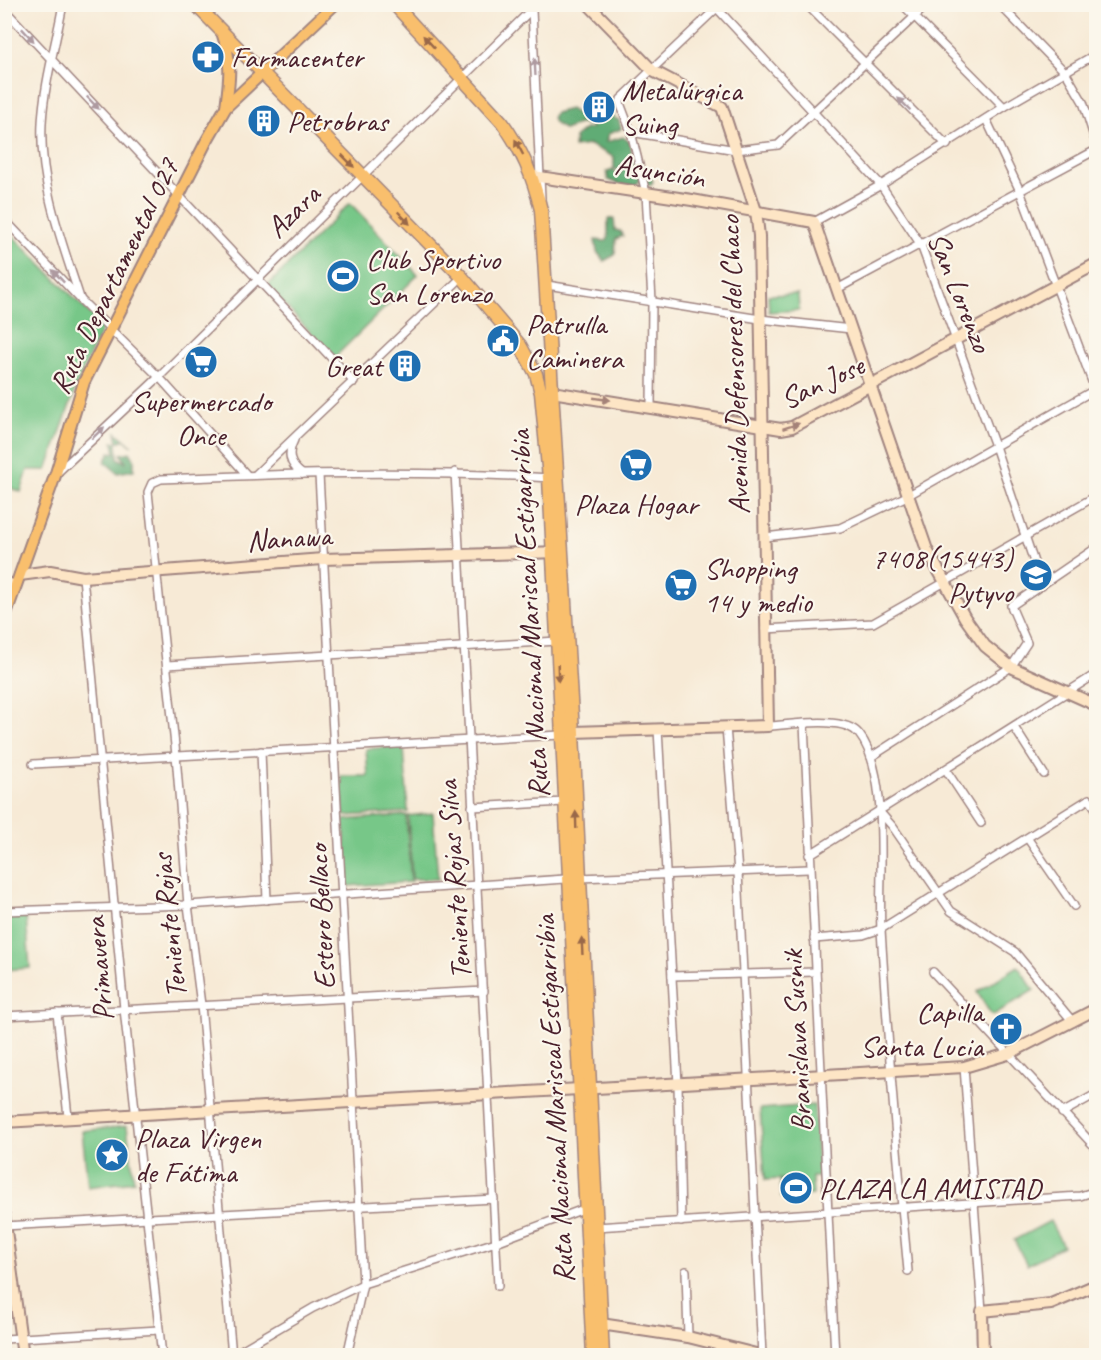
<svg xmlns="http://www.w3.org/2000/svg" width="1101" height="1360" viewBox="0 0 1101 1360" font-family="Caveat,sans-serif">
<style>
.green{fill:#77c788;stroke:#60735a;stroke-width:1.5}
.forest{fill:#61ac74;stroke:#566650;stroke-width:1.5}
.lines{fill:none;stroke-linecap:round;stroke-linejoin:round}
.street-casing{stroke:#a08480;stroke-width:10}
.secondary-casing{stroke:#a08480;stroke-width:14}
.primary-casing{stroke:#a08480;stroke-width:14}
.highway-casing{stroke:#a08480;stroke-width:15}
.street{stroke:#fff;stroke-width:7}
.secondary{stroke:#fde5c5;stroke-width:10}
.primary{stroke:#f9bf6d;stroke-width:10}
.highway{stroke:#f9bf6d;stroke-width:12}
.oneway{fill:#ae9aa0}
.oneway2{fill:#996749}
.oneway3{fill:#a48278}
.labels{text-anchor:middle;stroke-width:4.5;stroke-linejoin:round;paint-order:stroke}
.poi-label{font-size:30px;fill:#4a1f2b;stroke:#fbf7ec;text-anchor:start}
.street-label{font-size:30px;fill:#4a1f2b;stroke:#fbf7ec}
</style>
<rect width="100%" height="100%" fill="#fbf7ec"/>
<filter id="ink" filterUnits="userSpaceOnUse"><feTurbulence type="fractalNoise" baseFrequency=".0167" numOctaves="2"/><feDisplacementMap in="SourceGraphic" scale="12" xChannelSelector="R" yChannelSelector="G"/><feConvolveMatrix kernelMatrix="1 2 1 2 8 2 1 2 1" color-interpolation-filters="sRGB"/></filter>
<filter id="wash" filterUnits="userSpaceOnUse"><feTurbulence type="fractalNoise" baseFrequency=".008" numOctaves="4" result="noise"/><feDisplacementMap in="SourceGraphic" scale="24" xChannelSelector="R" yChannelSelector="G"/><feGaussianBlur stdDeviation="1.35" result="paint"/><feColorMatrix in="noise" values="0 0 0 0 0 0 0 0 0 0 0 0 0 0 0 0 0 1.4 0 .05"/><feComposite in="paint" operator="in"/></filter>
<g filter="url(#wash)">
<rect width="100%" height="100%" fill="#f7ead6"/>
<g class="green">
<polygon points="350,203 418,275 334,358 267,286"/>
<polygon points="4,227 103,327 79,379 47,470 28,470 21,492 5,486"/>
<polygon points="798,294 799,310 769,312 768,295"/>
<polygon points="404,746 408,812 344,816 341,776 368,776 366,749"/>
<polygon points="433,813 438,879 412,879 408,816"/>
<polygon points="406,815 411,882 347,886 344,820"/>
<polygon points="26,916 30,968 5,970 5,917"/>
<polygon points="1018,966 1034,990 992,1016 977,992"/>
<polygon points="814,1105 819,1177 812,1177 813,1195 781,1197 780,1180 785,1179 765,1180 760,1109"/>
<polygon points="127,1126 134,1181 88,1187 82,1131"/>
<polygon points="1050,1221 1063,1246 1027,1265 1014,1240"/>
</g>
<g class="forest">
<polygon points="570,109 579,115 584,110 610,110 614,118 619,120 621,129 608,134 606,142 623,137 630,142 635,171 640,176 645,170 653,181 651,185 645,185 640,180 637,184 626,186 608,180 607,172 613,170 618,176 625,166 621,165 619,170 614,169 614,157 590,145 574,147 575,137 585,129 592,128 589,124 578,124 565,130 554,123 552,118 555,113"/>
<polygon points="608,219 614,219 615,230 620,231 623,236 616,239 615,255 604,261 597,252 595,240 606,241 608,239"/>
<polygon points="116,432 132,446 124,439 117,443 118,458 126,463 121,454 130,452 134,459 134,470 118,473 105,462 110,452 115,453 113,442 118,442"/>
</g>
</g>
<g filter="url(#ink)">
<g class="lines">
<defs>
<g id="street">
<path d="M63 4C56 44 44 83 42 123 39 183 62 242 80 298"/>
<polyline points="713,4 881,185 921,245 995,446 1042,586"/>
<polyline points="806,4 947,145"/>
<polyline points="902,4 1004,107"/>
<polyline points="999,4 1066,73 1083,102 1096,143"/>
<polyline points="4,9 354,382"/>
<polyline points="532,10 541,198"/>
<polyline points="986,119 1020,191 1096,392"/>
<polyline points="631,132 736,150 778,145 928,4"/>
<polyline points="4,219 81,300 159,377 247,475"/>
<polyline points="814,222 881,185 1004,107 1096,54"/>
<polyline points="547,285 760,319 851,329"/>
<polyline points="837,289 1096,150"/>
<polyline points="651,406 652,301 646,193 631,132 620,103 621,99 721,4"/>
<path d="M294 440C287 454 289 464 302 474"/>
<polyline points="58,472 159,377 537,4"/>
<polyline points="455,472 498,1286"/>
<polyline points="255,475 462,277"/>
<polyline points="319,475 363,1284 347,1356"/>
<polyline points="765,537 840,528 907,496 1096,389"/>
<polyline points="83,577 124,1009 162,1356"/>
<polyline points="765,629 873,623 1096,496"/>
<polyline points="167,665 557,641"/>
<polyline points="804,724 835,1356"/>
<path d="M768 726C791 725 844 715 859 734 891 774 878 879 881 930 888 1043 897 1158 908 1271"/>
<polyline points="726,727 738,872 762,1355"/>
<polyline points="1014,727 1044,774"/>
<polyline points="658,729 678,1084 681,1222"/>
<polyline points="261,751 267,900"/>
<polyline points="871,757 1011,667 1027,643 1011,606 1096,548"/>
<polyline points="33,764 561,735"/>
<polyline points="946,770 981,823"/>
<polyline points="472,807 564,802"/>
<polyline points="879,811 893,827 951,911 1015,952 1073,1022"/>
<polyline points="1028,839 1074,906"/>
<polyline points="809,855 1096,674"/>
<polyline points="4,911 188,905 579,878 809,869"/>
<polyline points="814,939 863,935 881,929 1089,799 1096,809"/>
<polyline points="933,972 1096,1148"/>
<polyline points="672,976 815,972"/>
<polyline points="57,1013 68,1117"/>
<polyline points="4,1016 484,991"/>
<polyline points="964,1067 982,1311"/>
<polyline points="1062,1113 1096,1094"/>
<polyline points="4,1226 494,1199"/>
<polyline points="596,1227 1080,1196 1096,1191"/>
<polyline points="686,1271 688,1337"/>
<polyline points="4,1339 159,1330"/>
<polyline points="231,1356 313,1308 363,1284 496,1242 586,1208"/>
<path d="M232 1356 201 1005 188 905 176 755 148 492 152 483 161 479C290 473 420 470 549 478"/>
</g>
<g id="secondary">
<polyline points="533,176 692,200 814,222 927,550 965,618 985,646 1011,667 1096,705"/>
<polyline points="544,393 552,392 781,429 792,427 1096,264"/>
<polyline points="20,575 50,571 83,577 323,559 560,552"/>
<polyline points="4,582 15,586"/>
<polyline points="573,732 768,726 759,236 756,211 722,107 653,71 588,4"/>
<polyline points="4,1122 964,1067 1008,1054 1096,1009"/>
<polyline points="4,1216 23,1356"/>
<polyline points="594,1323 688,1337 764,1356"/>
<polyline points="983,1356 982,1311 1051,1304 1096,1285"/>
</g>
<g id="primary">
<path d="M222 32C232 62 230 77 226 107"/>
<polyline points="4,619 56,473 84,382 206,142 226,107 335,4"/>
</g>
<g id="highway">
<polyline points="195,4 462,277 520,345 536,374 541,393 549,478 593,1356"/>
<path d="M394 4 502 122C522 150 533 176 541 210L573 732 603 1356"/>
</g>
</defs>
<use href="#street" class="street-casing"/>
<use href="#secondary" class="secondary-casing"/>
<use href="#primary" class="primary-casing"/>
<use href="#highway" class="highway-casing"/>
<use href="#street" class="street"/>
<use href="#secondary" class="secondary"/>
<use href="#primary" class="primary"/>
<use href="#highway" class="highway"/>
</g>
<defs><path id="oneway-solid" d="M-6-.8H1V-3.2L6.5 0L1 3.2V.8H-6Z" transform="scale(1.5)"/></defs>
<g class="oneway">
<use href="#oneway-solid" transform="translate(28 35) rotate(47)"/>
<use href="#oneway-solid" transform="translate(535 67) rotate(-93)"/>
<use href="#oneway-solid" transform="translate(93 103) rotate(46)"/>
<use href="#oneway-solid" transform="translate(904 104) rotate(-136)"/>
<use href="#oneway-solid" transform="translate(58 276) rotate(-133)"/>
<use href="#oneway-solid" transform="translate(98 433) rotate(-43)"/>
</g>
<g class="oneway2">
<use href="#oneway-solid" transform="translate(429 42) rotate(-133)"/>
<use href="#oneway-solid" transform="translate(519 147) rotate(-118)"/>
<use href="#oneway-solid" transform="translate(348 161) rotate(45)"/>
<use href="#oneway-solid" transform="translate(404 218) rotate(46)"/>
<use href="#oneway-solid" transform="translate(558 673) rotate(88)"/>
<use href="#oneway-solid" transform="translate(576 820) rotate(-92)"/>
<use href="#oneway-solid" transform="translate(582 946) rotate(-93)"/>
</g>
<g class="oneway3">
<use href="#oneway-solid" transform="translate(602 399) rotate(8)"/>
<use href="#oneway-solid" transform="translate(791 426) rotate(-18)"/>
</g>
</g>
<defs>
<symbol id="pharmacy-disc" viewBox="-11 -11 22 22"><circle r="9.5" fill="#1f6fb2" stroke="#fbf7ec"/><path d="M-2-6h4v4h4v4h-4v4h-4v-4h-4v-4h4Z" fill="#fff"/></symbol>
<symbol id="building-disc" viewBox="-11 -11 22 22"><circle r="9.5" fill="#1f6fb2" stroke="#fbf7ec"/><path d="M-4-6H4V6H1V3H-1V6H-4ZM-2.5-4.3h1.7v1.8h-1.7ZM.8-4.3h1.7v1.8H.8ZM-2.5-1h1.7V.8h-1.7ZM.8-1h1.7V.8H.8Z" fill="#fff"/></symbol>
<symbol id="stadium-disc" viewBox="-11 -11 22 22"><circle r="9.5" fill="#1f6fb2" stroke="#fbf7ec"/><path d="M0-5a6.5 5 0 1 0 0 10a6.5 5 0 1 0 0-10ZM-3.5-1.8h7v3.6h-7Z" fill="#fff"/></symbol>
<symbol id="civic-disc" viewBox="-11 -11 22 22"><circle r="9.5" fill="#1f6fb2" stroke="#fbf7ec"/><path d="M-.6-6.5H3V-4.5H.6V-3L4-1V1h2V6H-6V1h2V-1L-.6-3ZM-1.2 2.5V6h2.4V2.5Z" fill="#fff"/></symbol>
<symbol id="supermarket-disc" viewBox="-11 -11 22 22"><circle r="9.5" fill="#1f6fb2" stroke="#fbf7ec"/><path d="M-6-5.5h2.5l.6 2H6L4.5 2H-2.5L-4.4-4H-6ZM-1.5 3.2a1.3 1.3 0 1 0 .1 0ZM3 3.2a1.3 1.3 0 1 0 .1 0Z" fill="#fff"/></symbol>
<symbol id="school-disc" viewBox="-11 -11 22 22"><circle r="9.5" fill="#1f6fb2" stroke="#fbf7ec"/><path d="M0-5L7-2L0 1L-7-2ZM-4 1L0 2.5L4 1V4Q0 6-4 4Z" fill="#fff"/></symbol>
<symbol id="church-disc" viewBox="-11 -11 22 22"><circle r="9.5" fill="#1f6fb2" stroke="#fbf7ec"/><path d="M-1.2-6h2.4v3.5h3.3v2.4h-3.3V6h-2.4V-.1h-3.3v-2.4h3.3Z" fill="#fff"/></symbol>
<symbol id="sight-disc" viewBox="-11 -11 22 22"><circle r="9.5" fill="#1f6fb2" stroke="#fbf7ec"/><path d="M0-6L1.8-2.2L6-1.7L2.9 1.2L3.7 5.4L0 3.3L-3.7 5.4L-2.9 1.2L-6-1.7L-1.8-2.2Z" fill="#fff"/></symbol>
</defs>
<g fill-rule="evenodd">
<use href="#pharmacy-disc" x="189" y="38" width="38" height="38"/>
<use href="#building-disc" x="580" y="88" width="38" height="38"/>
<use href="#building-disc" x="245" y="102" width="38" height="38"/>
<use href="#stadium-disc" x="324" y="257" width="38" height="38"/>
<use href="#civic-disc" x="484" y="322" width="38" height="38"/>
<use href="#supermarket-disc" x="182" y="343" width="38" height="38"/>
<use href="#building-disc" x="386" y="347" width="38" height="38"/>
<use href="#supermarket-disc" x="617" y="446" width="38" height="38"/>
<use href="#school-disc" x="1017" y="556" width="38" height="38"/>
<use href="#supermarket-disc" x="662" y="566" width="38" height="38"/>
<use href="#church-disc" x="987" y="1010" width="38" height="38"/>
<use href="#sight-disc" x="93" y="1136" width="38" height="38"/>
<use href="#stadium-disc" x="777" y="1169" width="38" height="38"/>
</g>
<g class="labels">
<g class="poi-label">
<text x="231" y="67">Farmacenter</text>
<text x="622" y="100">Metalúrgica<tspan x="622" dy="34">Suing</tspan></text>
<text x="287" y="131">Petrobras</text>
<text x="366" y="269">Club Sportivo<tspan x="366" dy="34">San Lorenzo</tspan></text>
<text x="526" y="334">Patrulla<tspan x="526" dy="34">Caminera</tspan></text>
<text x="382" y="376" text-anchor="end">Great</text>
<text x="201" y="411" text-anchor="middle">Supermercado<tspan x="201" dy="34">Once</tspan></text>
<text x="636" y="514" text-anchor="middle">Plaza Hogar</text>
<text x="1013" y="568" text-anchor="end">7408(15443)<tspan x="1013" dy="34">Pytyvo</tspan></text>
<text x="704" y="578">Shopping<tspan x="704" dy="34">14 y medio</tspan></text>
<text x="983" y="1022" text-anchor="end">Capilla<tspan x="983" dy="34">Santa Lucia</tspan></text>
<text x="135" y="1148">Plaza Virgen<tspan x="135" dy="34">de Fátima</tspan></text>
<text x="819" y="1198">PLAZA LA AMISTAD</text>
</g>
<g class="street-label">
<text transform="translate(660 171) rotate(9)" y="10">Asunción</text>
<text transform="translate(293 211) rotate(-44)" y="10">Azara</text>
<text transform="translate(114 276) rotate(-64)" y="10">Ruta Departamental 027</text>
<text transform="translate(960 292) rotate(68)" y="10">San Lorenzo</text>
<text transform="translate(734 365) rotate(-92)" y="10">Avenida Defensores del Chaco</text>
<text transform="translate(822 382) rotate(-25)" y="10">San Jose</text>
<text transform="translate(289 538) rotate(-4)" y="10">Nanawa</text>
<text transform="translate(529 614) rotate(-93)" y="10">Ruta Nacional Mariscal Estigarribia</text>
<text transform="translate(454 880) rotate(-94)" y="10">Teniente Rojas Silva</text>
<text transform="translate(321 917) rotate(-93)" y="10">Estero Bellaco</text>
<text transform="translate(169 926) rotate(-96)" y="10">Teniente Rojas</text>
<text transform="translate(99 969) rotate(-95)" y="10">Primavera</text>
<text transform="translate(797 1041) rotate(-93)" y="10">Branislava Susnik</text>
<text transform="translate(554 1099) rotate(-93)" y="10">Ruta Nacional Mariscal Estigarribia</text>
</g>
</g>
<rect width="1101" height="1360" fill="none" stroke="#fbf7ec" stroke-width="24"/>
</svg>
